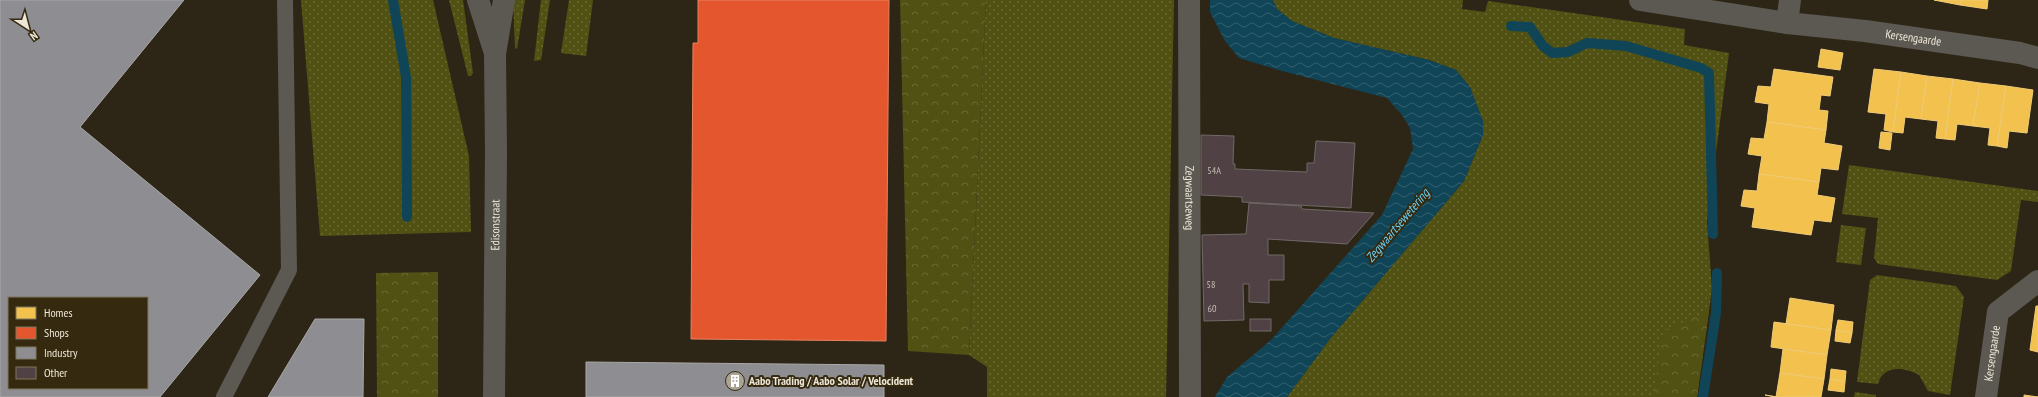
<svg xmlns="http://www.w3.org/2000/svg" width="2038" height="397" viewBox="0 0 2038 397" font-family="'PT Sans Narrow',sans-serif">
<style>
.grass{fill:url(#grass-dots)}
.forest{fill:url(#forest-crowns)}
.water{fill:url(#water-waves)}
.homes{fill:#f2c14e;stroke:#f1cc77}
.shops{fill:#e4572e;stroke:#e78261}
.industry{fill:#8d8d92;stroke:#aaa8a7;fill-rule:evenodd}
.lines{fill:none;stroke-linecap:round;stroke-linejoin:round}
.stream{stroke:#104557;stroke-width:10}
.building{fill:#504145;stroke:#716967}
.service{stroke:#5c5852;stroke-width:16}
.minor{stroke:#5c5852;stroke-width:22}
.tertiary{stroke:#5c5852;stroke-width:22}
.labels{text-anchor:middle;stroke-width:4;stroke-linejoin:round;paint-order:stroke}
.number-label{font-size:10px;fill:#c6beb2}
.street-label{font-size:12px;fill:#eee7d7;stroke:#352a0f}
.poi-label{font-size:12px;font-weight:bold;fill:#eee7d7;stroke:#352a0f;text-anchor:start}
.water-label{font-size:13px;font-style:italic;fill:#69d1fb;stroke:#352a0f}
</style>
<defs>
<pattern id="grass-dots" width="8" height="8" patternUnits="userSpaceOnUse"><rect width="8" height="8" fill="#505113"/><path d="M2 2h.1M6 6h.1" fill="none" stroke="#6a6a35" stroke-width="1.8" stroke-linecap="round"/></pattern>
<pattern id="forest-crowns" width="20" height="18" patternUnits="userSpaceOnUse"><rect width="20" height="18" fill="#505113"/><path d="M2 6a3 3 0 1 1 6 0M12 15a3 3 0 1 1 6 0" fill="none" stroke="#6a6a35"/></pattern>
<pattern id="water-waves" width="16" height="10" patternUnits="userSpaceOnUse"><rect width="16" height="10" fill="#104557"/><path d="M0 5q4-4 8 0t8 0" fill="none" stroke="#33606e"/></pattern>
</defs>
<rect width="100%" height="100%" fill="#2d2617"/>
<g class="grass">
<polygon points="301,0 433,0 469,156 471,232 320,236"/>
<polygon points="449,0 463,0 473,73 471,76 468,76"/>
<polygon points="513,0 525,0 517,49 515,48"/>
<polygon points="541,0 550,0 541,60 534,61"/>
<polygon points="569,0 593,0 586,56 561,53"/>
<polygon points="986,0 1174,0 1166,397 987,397 987,367 969,355"/>
<polygon points="1273,0 1463,0 1462,9 1485,12 1488,1 1685,29 1684,45 1729,53 1707,221 1712,289 1697,397 1287,397 1329,340 1464,181 1483,135 1483,122 1470,87 1456,70 1429,60 1334,38 1292,21 1277,9"/>
<polygon points="1849,165 2038,191 2038,202 2021,200 2011,271 1997,280 1878,264 1874,258 1878,218 1842,214"/>
<polygon points="1841,225 1866,228 1861,265 1836,262"/>
<path d="M1877 275 1956 286 1964 297 1950 395 1928 391 1919 375C1905 367 1883 364 1878 384L1857 382 1870 280Z"/>
<polygon points="1855,392 1876,395 1876,397 1854,397"/>
</g>
<g class="forest">
<polygon points="900,0 986,0 969,355 908,351"/>
<polygon points="438,272 438,397 377,397 376,273"/>
<polygon points="1709,311 1697,397 1653,397 1663,331"/>
</g>
<polygon class="water" points="1210,0 1273,0 1277,9 1292,21 1334,38 1429,60 1456,70 1470,87 1483,121 1483,135 1464,181 1329,340 1287,397 1215,397 1227,377 1271,340 1382,215 1413,149 1410,128 1402,115 1387,98 1282,71 1239,58 1225,41 1210,12"/>
<g class="homes">
<polygon points="1934,0 1961,0 1960,5"/>
<polygon points="1961,0 1988,0 1987,9 1960,5"/>
<polygon points="1821,49 1843,53 1840,70 1818,67"/>
<polygon points="1774,69 1833,77 1830,96 1821,95 1819,110 1828,111 1826,130 1767,122 1769,104 1755,102 1758,86 1771,87"/>
<polygon points="1874,69 1901,72 1893,132 1884,130 1886,114 1868,112"/>
<polygon points="1901,72 1927,76 1921,119 1905,117 1903,133 1893,132"/>
<polygon points="1927,76 1953,79 1945,139 1936,138 1938,121 1921,119"/>
<polygon points="1953,79 1980,83 1973,126 1957,124 1955,140 1945,139"/>
<polygon points="1980,83 2006,86 1997,146 1988,145 1990,128 1973,126"/>
<polygon points="2006,86 2033,90 2027,133 2009,131 2007,148 1997,146"/>
<polygon points="1767,122 1826,130 1824,143 1842,146 1838,170 1821,168 1819,182 1759,174 1762,156 1748,154 1751,138 1764,139"/>
<polygon points="1881,132 1892,133 1890,150 1879,148"/>
<polygon points="1759,174 1819,182 1817,195 1835,198 1831,222 1814,220 1811,235 1752,227 1755,208 1741,206 1744,190 1757,191"/>
<polygon points="1790,298 1834,305 1831,330 1786,324"/>
<polygon points="2036,306 2038,306 2038,352 2030,350"/>
<polygon points="1838,320 1853,322 1852,333 1836,330"/>
<polygon points="1774,322 1831,330 1827,355 1771,347"/>
<polygon points="1836,330 1852,333 1850,343 1835,341"/>
<polygon points="1783,349 1827,355 1824,379 1780,373"/>
<polygon points="1831,369 1846,371 1845,382 1830,379"/>
<polygon points="1780,373 1824,379 1821,397 1777,397 1765,395 1776,397"/>
<polygon points="1830,379 1845,382 1844,392 1828,390"/>
<polygon points="2024,395 2038,397 2024,397"/>
</g>
<polygon class="shops" points="698,0 889,0 886,341 691,339 693,43 698,43"/>
<g class="industry">
<path d="M0 0H184L80 127 260 275 160 397H0ZM9 298H147V388H9Z"/>
<polygon points="315,319 364,319 363,397 268,397"/>
<polygon points="586,362 884,365 884,397 586,397"/>
</g>
<g class="lines">
<g class="stream">
<polyline points="393,0 406,77 407,217"/>
<polyline points="1511,26 1530,27 1543,46 1552,53 1568,52 1587,43 1626,46 1701,68 1709,73 1713,234"/>
<polyline points="1703,397 1716,313 1717,273"/>
</g>
</g>
<g class="building">
<polygon points="1201,135 1234,136 1233,164 1235,164 1235,169 1307,172 1307,163 1314,163 1316,141 1355,143 1351,208 1242,202 1242,197 1201,195"/>
<polygon points="1249,203 1301,206 1302,209 1374,213 1347,244 1268,239 1268,255 1284,255 1284,280 1269,280 1269,303 1249,302 1249,284 1243,284 1244,320 1204,321 1202,235 1246,234"/>
<rect x="1250" y="319" width="21" height="12"/>
</g>
<g class="lines">
<polyline class="service" points="224,397 289,270 285,0"/>
<g class="minor">
<path id="s1" d="M1189 0 1190 397"/>
<path id="s2" d="M1640 0 1787 23 1865 31 2020 53 2038 58"/>
<polyline points="1787,23 1790,0"/>
<path id="s3" d="M1986 397 1998 312 2038 281"/>
</g>
<g class="tertiary">
<polyline points="478,0 494,50"/>
<path id="s4" d="M494 397 496 153 495 54 504 0"/>
</g>
</g>
<defs>
<symbol id="building-disc" viewBox="-11 -11 22 22"><circle r="9.5" fill="#aaa394" stroke="#352a0f"/><path d="M-4-6H4V6H1V3H-1V6H-4ZM-2.5-4.3h1.7v1.8h-1.7ZM.8-4.3h1.7v1.8H.8ZM-2.5-1h1.7V.8h-1.7ZM.8-1h1.7V.8H.8Z" fill="#fff"/></symbol>
</defs>
<g fill-rule="evenodd">
<use href="#building-disc" x="724" y="370" width="22" height="22"/>
</g>
<g class="labels">
<g class="number-label">
<text x="1214" y="174">54A</text>
<text x="1211" y="288">58</text>
<text x="1212" y="312">60</text>
</g>
<g class="street-label">
<text dy="4" stroke="none"><textPath href="#s2" startOffset="276">Kersengaarde</textPath></text>
<text dy="4" stroke="none"><textPath href="#s1" startOffset="198">Zegwaartseweg</textPath></text>
<text dy="4" stroke="none"><textPath href="#s4" startOffset="172">Edisonstraat</textPath></text>
<text dy="4" stroke="none"><textPath href="#s3" startOffset="44">Kersengaarde</textPath></text>
</g>
<g class="poi-label">
<text x="749" y="385">Aabo Trading / Aabo Solar / Velocident</text>
</g>
<g class="water-label">
<text transform="translate(1397 225) rotate(-50)" y="5">Zegwaartsewetering</text>
</g>
</g>
<rect x="8" y="297" width="140" height="92" fill="#352a0f" stroke="#7f765f"/>
<rect x="16" y="307" width="20" height="12" fill="#f2c14e" stroke="#7f765f"/>
<text x="44" y="317" font-size="12" fill="#eee7d7">Homes</text>
<rect x="16" y="327" width="20" height="12" fill="#e4572e" stroke="#7f765f"/>
<text x="44" y="337" font-size="12" fill="#eee7d7">Shops</text>
<rect x="16" y="347" width="20" height="12" fill="#8d8d92" stroke="#7f765f"/>
<text x="44" y="357" font-size="12" fill="#eee7d7">Industry</text>
<rect x="16" y="367" width="20" height="12" fill="#504145" stroke="#7f765f"/>
<text x="44" y="377" font-size="12" fill="#eee7d7">Other</text>
<g transform="translate(28 28) rotate(144)" stroke="#352a0f" stroke-width="3" paint-order="stroke">
<path d="M0-3L7 15L0 10L-7 15Z" fill="#eee7d7"/>
<text y="-6" font-size="11" font-weight="bold" text-anchor="middle" fill="#eee7d7">N</text>
</g>
</svg>
